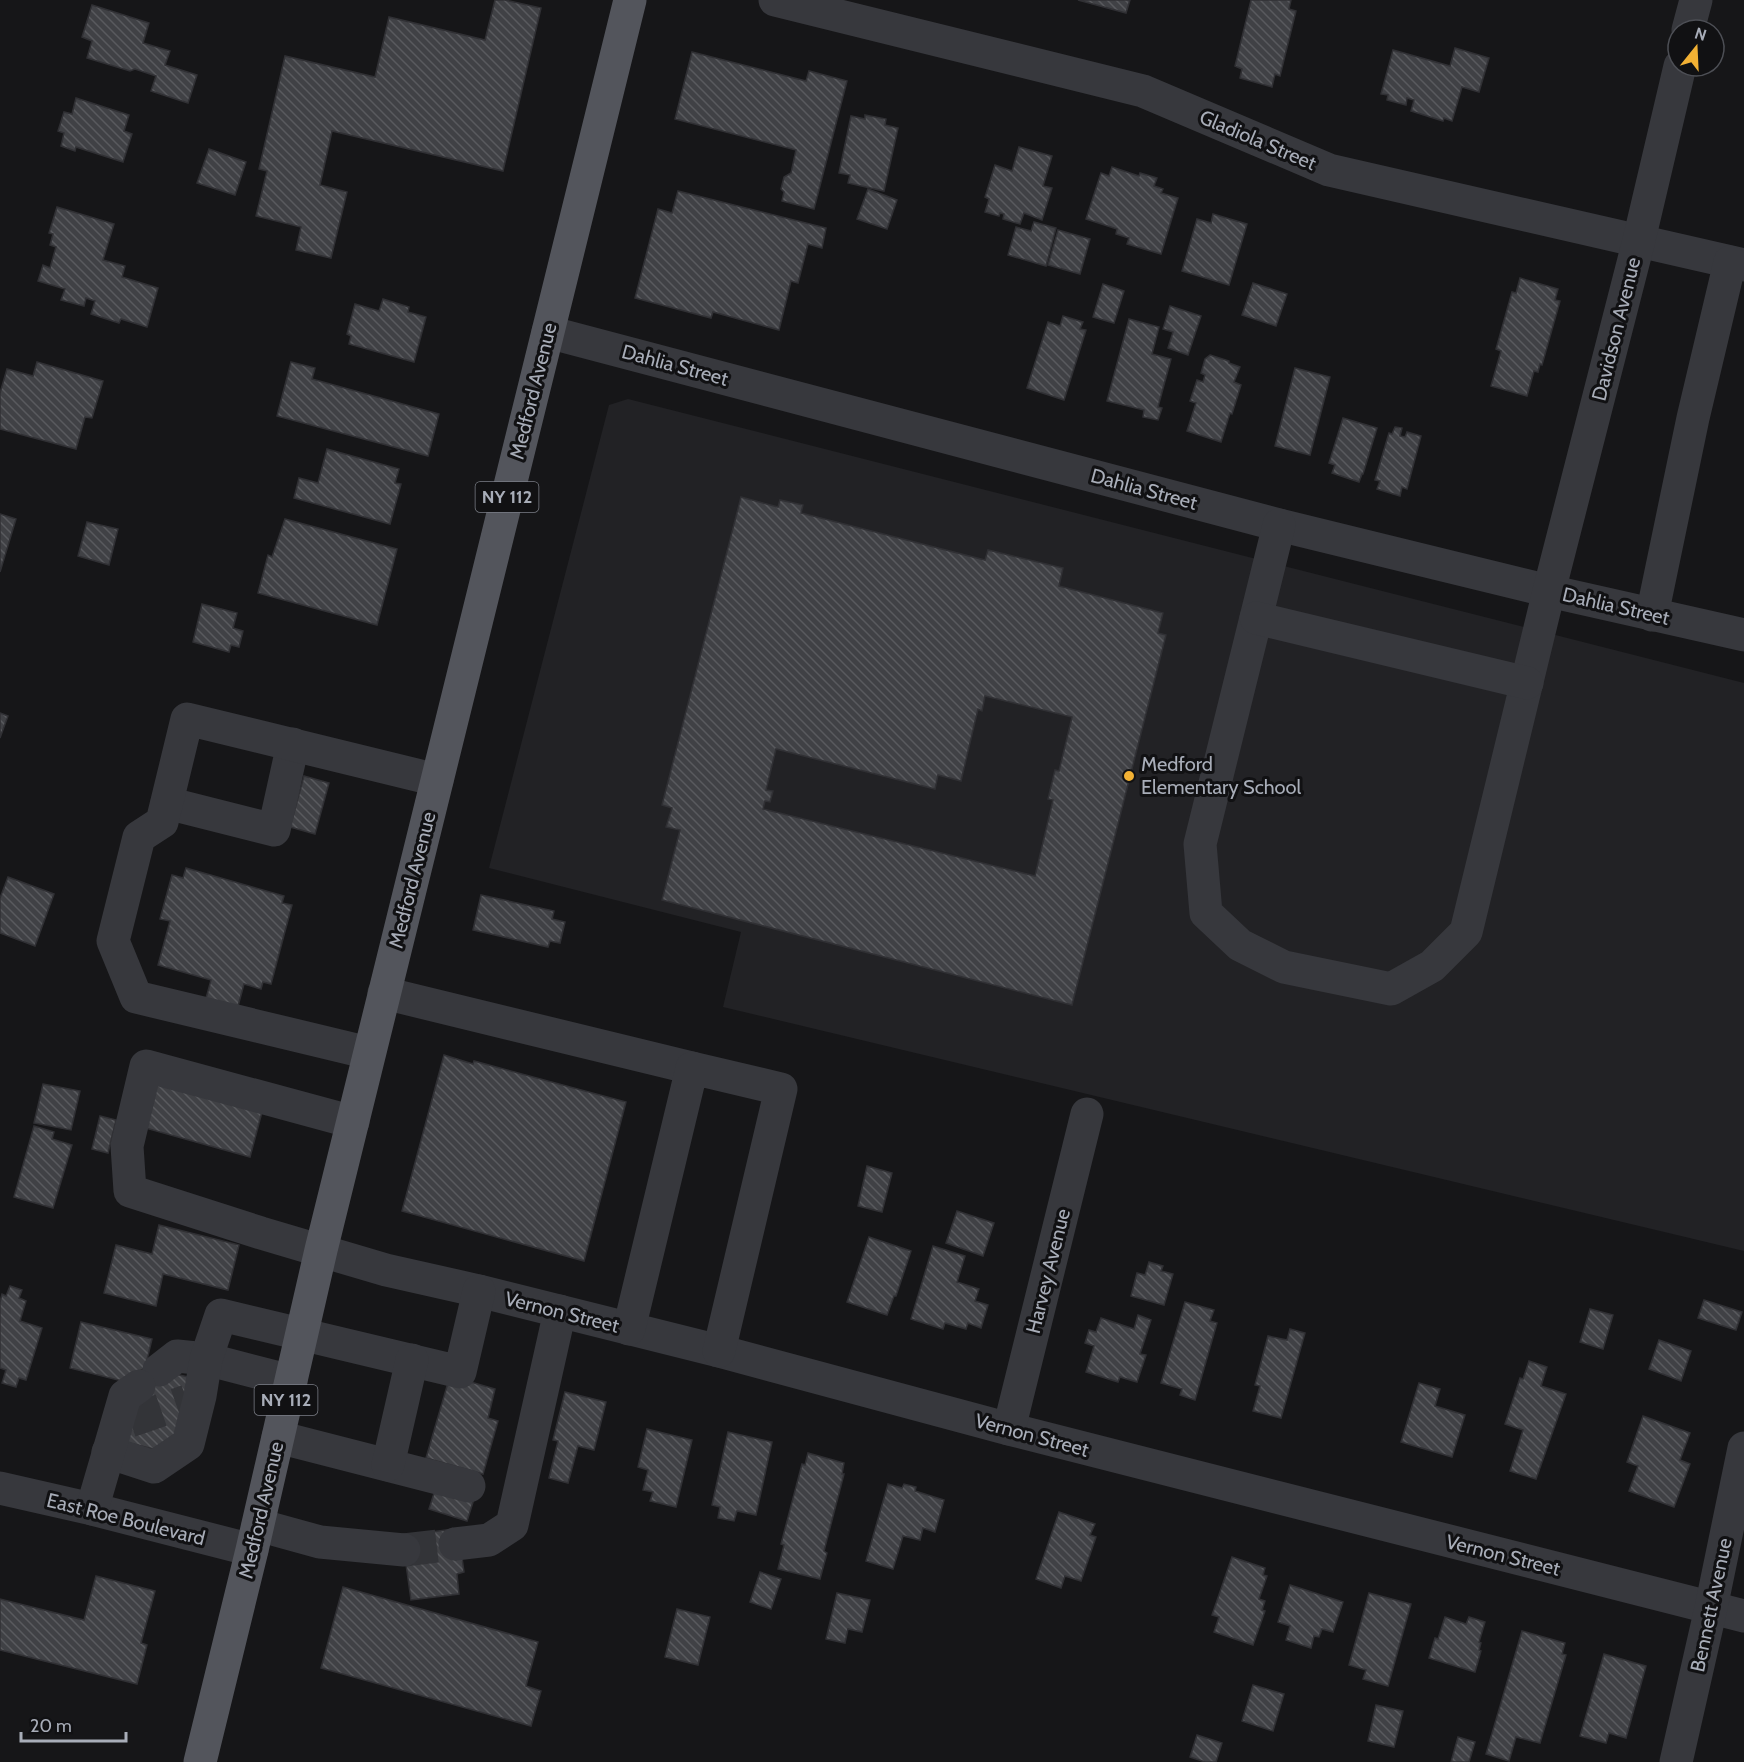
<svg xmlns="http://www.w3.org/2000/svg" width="1744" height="1762" viewBox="0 0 1744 1762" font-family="Cabin,sans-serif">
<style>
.built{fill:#222225}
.building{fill:url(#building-back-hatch);stroke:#303034;stroke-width:1.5;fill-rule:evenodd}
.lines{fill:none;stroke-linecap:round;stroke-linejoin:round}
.minor-tunnel{stroke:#333438;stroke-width:33;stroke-dasharray:33 16;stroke-linecap:butt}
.minor{stroke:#37383d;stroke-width:33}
.major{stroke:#53555c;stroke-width:33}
.poi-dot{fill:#f2b134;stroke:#111113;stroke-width:2}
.labels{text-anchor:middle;stroke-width:6;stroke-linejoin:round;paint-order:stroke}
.shield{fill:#111113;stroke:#7b7e86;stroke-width:1.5}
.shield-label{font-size:18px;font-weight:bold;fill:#a8adb8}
.street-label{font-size:20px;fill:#a8adb8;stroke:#111113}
.poi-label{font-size:20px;fill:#a8adb8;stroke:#111113;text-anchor:start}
</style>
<defs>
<pattern id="building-back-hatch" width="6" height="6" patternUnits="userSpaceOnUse" patternTransform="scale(1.5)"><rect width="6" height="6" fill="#404145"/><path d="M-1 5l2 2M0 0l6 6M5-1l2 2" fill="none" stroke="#595a5e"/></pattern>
</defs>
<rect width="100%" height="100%" fill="#161618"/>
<polygon class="built" points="628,399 1744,683 1744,1251 723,1007 741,932 489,868 609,405"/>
<g class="building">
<polygon points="495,0 505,0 541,8 503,171 332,131 320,185 347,192 331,258 296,250 301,227 256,216 267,171 259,169 285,56 375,77 389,17 485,40"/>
<polygon points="1078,0 1130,0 1126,13"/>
<polygon points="1251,0 1291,0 1289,9 1296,11 1280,76 1275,74 1272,87 1240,78 1242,69 1235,66"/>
<polygon points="92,5 149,23 143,43 170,51 165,65 197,75 188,103 151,91 156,76 135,69 130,71 87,58 92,41 82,37"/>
<polygon points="1455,48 1489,58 1479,92 1462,87 1452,121 1444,118 1443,121 1411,111 1414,100 1407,98 1406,105 1387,100 1388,95 1381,94 1393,50 1450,66"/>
<polygon points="692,52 806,81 809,71 847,81 814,209 782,201 784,192 781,189 784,177 791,173 796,150 675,119"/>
<polygon points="76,98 129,115 124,131 132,134 123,162 76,147 75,151 61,146 64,133 58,131 64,112 72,114"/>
<polygon points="865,115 886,119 885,125 898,128 884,191 848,183 850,175 839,173 851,116 865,119"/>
<polygon points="1019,147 1052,156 1043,186 1052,188 1042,220 1024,213 1020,224 1003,219 1004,214 1000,213 999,216 985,212 989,199 985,197 995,165 1012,171"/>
<polygon points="209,149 246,162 235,195 197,183"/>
<polygon points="1112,167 1139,176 1140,173 1157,178 1154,186 1163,189 1161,193 1178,198 1161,254 1127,244 1129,238 1116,234 1117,229 1086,219 1101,173 1109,176"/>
<polygon points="868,189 897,200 887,229 857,219"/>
<polygon points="678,191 826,228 822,248 808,244 798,283 791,281 779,330 713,312 711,318 635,298 658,209 672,213"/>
<polygon points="57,207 114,224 103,260 125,266 122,277 158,288 147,327 121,319 119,323 91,314 95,301 86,298 84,306 61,300 65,289 38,281 43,265 50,268 56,247 50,245 53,234 49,233"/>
<polygon points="1213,214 1247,224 1229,285 1182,271 1197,219 1211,223"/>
<polygon points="1034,222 1056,228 1046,266 1008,255 1016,227 1031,231"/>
<polygon points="1058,230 1090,239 1080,274 1048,265"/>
<polygon points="1520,278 1558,289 1555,300 1560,301 1542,365 1540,364 1538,372 1534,371 1527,396 1491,386 1501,351 1496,349 1512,292 1516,293"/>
<polygon points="1253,283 1287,294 1276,326 1242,315"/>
<polygon points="1103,284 1124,291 1114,323 1093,317"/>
<polygon points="383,299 409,307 408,312 426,317 414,362 349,344 351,336 347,334 355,304 379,311"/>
<polygon points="1170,306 1201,316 1188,355 1168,348 1173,332 1163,329"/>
<polygon points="1063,316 1083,322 1080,329 1086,330 1064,400 1027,388 1048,322 1060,326"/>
<polygon points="1129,319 1159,327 1152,354 1171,359 1158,407 1162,408 1158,420 1143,417 1144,410 1107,401"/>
<polygon points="1210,355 1229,361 1229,363 1240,367 1234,382 1241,385 1232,414 1230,413 1221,442 1187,431 1196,403 1190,401 1197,380 1203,382 1205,375 1201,373 1205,359"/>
<polygon points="37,362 103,381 92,418 85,417 76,449 0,429 0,393 7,369 33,376"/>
<polygon points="291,362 315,368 312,379 439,414 428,456 277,416"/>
<polygon points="1295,368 1330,377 1310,455 1275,446"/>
<polygon points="1343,418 1377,428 1363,474 1362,474 1359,482 1332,473 1335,465 1329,463"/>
<polygon points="1395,427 1402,428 1400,436 1405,437 1407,432 1421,436 1407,489 1402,487 1400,496 1377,489 1380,481 1375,480 1389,433 1392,434"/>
<polygon points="327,449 399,469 395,483 401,484 390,524 294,498 299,478 318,483"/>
<path d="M741 497 778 507 780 500 803 505 801 513 985 560 988 550 1063 568 1059 586 1163 613 1158 633 1166 635 1072 1005 662 900 680 830 666 827 672 808 662 805ZM985 696 1072 717 1059 771 1055 770 1048 799 1053 800 1035 876 763 809 765 801 770 802 773 791 766 790 776 749 935 789 938 775 961 781 978 709 982 711Z"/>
<polygon points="0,514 16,519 0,572"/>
<polygon points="285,519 397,549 377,625 258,593 268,555 272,557"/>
<polygon points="87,522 118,529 109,565 78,556"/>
<polygon points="202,604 237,613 233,628 243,631 239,647 231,645 229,652 193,642"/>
<polygon points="0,713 8,716 0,738"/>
<polygon points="304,776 329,783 315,834 290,827"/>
<polygon points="186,868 284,896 282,903 292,905 271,984 263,982 261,989 244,984 237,1010 205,1002 211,980 158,965 170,921 160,919 172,875 183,878"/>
<polygon points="8,877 54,894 35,946 0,933 0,898"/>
<polygon points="481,895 554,911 552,919 565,922 560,943 550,941 548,947 473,930"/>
<polygon points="444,1055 473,1064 474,1061 626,1102 584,1261 402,1211"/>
<polygon points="154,1082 262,1112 250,1157 142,1127"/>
<polygon points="43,1084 80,1091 71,1130 34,1123"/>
<polygon points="100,1116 116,1120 108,1153 92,1149"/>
<polygon points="34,1126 54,1132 52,1139 72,1145 53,1208 14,1197"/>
<polygon points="867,1166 892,1173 882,1212 858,1206"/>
<polygon points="957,1211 994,1223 983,1256 946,1243"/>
<polygon points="159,1225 239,1245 228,1290 163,1274 156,1306 104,1293 116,1245 152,1254"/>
<polygon points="869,1237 911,1251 896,1296 894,1296 887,1315 847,1302"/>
<polygon points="933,1246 965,1256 957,1282 979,1289 975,1301 988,1305 981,1328 968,1323 966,1329 945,1323 943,1329 911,1319"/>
<polygon points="1149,1262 1163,1266 1161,1271 1173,1274 1164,1305 1131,1296 1137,1273 1145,1275"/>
<polygon points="10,1286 22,1290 19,1298 26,1301 20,1321 42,1328 26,1380 19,1378 16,1387 2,1383 6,1370 0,1368 0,1302 2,1294 6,1296"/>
<polygon points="1704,1300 1742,1312 1736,1330 1698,1318"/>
<polygon points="1185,1302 1214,1310 1210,1321 1217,1323 1195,1400 1180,1395 1182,1389 1161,1383"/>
<polygon points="1590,1309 1613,1315 1603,1349 1580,1342"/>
<polygon points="1138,1315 1151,1320 1140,1354 1146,1355 1137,1382 1120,1377 1118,1382 1086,1372 1094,1346 1085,1343 1089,1330 1096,1332 1101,1318 1134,1329"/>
<polygon points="81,1322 152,1339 145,1368 122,1381 70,1368"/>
<polygon points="1290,1329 1305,1333 1281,1418 1253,1411 1260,1386 1255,1385 1268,1336 1287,1340"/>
<polygon points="1659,1340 1691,1351 1681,1381 1649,1369"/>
<polygon points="1529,1361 1547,1367 1541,1386 1566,1394 1536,1479 1510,1471 1523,1430 1505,1424 1520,1378 1523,1379"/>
<polygon points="153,1369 193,1378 176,1445 166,1452 125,1442"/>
<polygon points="450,1376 495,1389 488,1418 498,1421 483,1474 426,1458"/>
<polygon points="1419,1383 1440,1389 1435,1406 1465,1415 1452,1457 1401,1442"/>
<polygon points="565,1392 606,1402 594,1450 578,1446 568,1483 549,1478 558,1441 553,1440"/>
<polygon points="1643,1416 1690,1433 1680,1460 1690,1464 1674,1507 1629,1491 1638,1466 1627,1462"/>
<polygon points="647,1429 692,1440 676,1507 650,1501 653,1492 643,1490 648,1470 638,1467"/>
<polygon points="728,1432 772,1442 756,1515 737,1511 734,1521 718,1518 720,1507 712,1505"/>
<polygon points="808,1453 844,1463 842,1474 844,1474 824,1551 827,1553 820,1579 778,1569 784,1545 781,1544 802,1464 805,1465"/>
<polygon points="888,1484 902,1488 904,1484 916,1487 915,1491 944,1500 935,1532 923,1528 920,1540 903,1536 893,1569 866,1561"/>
<polygon points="436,1487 474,1499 467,1521 429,1509"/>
<polygon points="1059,1512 1095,1524 1090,1535 1096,1537 1081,1581 1065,1576 1061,1588 1036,1579"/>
<polygon points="453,1529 461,1551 464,1572 457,1574 459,1594 411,1600 402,1536"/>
<polygon points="1232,1557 1265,1568 1263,1575 1267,1576 1259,1599 1265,1601 1262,1610 1265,1611 1253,1645 1214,1632 1219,1617 1212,1615"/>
<polygon points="760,1572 781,1579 771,1609 750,1602"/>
<polygon points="96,1576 155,1591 141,1643 147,1645 137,1684 0,1650 0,1599 84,1620"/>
<polygon points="1290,1585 1343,1602 1333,1632 1322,1629 1319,1637 1314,1636 1311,1648 1286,1640 1290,1626 1278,1622"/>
<polygon points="343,1587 538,1642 526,1686 541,1691 531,1726 321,1668"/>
<polygon points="837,1593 870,1600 862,1632 848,1629 845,1643 826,1639"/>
<polygon points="1369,1593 1411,1604 1388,1686 1363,1679 1366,1670 1349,1665"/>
<polygon points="677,1609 710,1617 698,1665 665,1657"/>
<polygon points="1445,1617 1466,1624 1469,1617 1485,1622 1479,1642 1481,1643 1479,1650 1481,1651 1475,1672 1429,1658 1435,1638 1438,1639"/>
<polygon points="1522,1631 1565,1643 1562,1654 1566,1655 1540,1743 1516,1737 1509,1761 1486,1754"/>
<polygon points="1604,1654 1646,1666 1626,1738 1609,1733 1606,1743 1580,1736"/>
<polygon points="1253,1685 1284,1694 1273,1731 1242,1721"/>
<polygon points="1376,1705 1403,1711 1394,1747 1368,1741"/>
<polygon points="1197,1735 1222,1743 1216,1762 1205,1762 1190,1757"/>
<polygon points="1458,1737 1475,1742 1469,1762 1451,1762"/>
</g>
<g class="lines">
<g class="minor-tunnel">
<polyline points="130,1421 187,1401"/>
<polyline points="404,1550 455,1544"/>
</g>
<g class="minor">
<polyline points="775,0 1143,91 1329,170 1744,265"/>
<polyline points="1688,30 1696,0"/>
<polyline points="548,332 1279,525 1549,591 1744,635"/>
<polyline points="1279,525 1200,844 1206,913 1240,945 1284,967 1391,989 1432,966 1466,932 1549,591 1639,240 1680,66"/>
<polyline points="1652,615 1693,418 1730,262"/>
<polyline points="1256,618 1527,683"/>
<polyline points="167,803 274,830 293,744"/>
<polyline points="384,993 692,1068"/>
<polyline points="369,1053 136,997 113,941 139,837 162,822 187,719 437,780"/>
<polyline points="353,1122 146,1066 127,1146 130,1191 261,1233 386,1270 479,1291 719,1351 1009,1429 1744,1616"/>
<polyline points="629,1329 692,1068 781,1089 719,1351"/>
<polyline points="159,1370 177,1356 206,1359 291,1381"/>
<polyline points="1009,1429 1087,1114"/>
<polyline points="278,1437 469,1486"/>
<polyline points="108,1452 154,1467 188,1444 200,1396 206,1359 221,1315 460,1372 479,1291"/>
<polyline points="388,1465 412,1360"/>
<polyline points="0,1488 92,1509 252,1550"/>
<polyline points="92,1509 125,1396 139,1386"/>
<polyline points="258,1525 320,1542 404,1550"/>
<polyline points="455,1544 489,1540 512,1525 560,1311"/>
<polyline points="1676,1762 1711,1608 1744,1448"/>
</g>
<polyline class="major" points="200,1762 252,1550 321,1250 630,0"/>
</g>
<circle class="poi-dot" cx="1129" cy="776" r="6"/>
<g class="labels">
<g class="shield">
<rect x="475.5" y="482" width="63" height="30" rx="4.5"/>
<rect x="254.5" y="1385" width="63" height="30" rx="4.5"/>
</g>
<g class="shield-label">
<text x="507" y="503">NY 112</text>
<text x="286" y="1406">NY 112</text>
</g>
<g class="street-label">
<text transform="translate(1258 140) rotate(23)" y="7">Gladiola Street</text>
<text transform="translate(1616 329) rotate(-76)" y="7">Davidson Avenue</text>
<text transform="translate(675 365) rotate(15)" y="7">Dahlia Street</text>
<text transform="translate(533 391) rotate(-76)" y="7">Medford Avenue</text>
<text transform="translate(1144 489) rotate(15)" y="7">Dahlia Street</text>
<text transform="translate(1616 606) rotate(13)" y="7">Dahlia Street</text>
<text transform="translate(412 880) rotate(-76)" y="7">Medford Avenue</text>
<text transform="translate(1048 1271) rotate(-76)" y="7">Harvey Avenue</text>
<text transform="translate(562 1312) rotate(14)" y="7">Vernon Street</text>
<text transform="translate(1032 1435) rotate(15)" y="7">Vernon Street</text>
<text transform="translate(261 1510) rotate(-77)" y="7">Medford Avenue</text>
<text transform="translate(126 1519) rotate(14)" y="7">East Roe Boulevard</text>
<text transform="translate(1503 1555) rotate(14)" y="7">Vernon Street</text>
<text transform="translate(1711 1605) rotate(-78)" y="7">Bennett Avenue</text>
</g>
<g class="poi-label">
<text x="1141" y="771">Medford<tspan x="1141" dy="23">Elementary School</tspan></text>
</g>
</g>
<g transform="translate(1696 48) rotate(18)"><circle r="28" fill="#111113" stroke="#4d4f55" stroke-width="1.5"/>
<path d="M0-4.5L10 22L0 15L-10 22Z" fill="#f2b134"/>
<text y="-9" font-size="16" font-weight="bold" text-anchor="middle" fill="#a8adb8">N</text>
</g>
<path d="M21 1732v9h105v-9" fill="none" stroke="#a8adb8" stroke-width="3"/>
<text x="30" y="1732" font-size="18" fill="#a8adb8" stroke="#111113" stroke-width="4.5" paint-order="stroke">20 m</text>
</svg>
